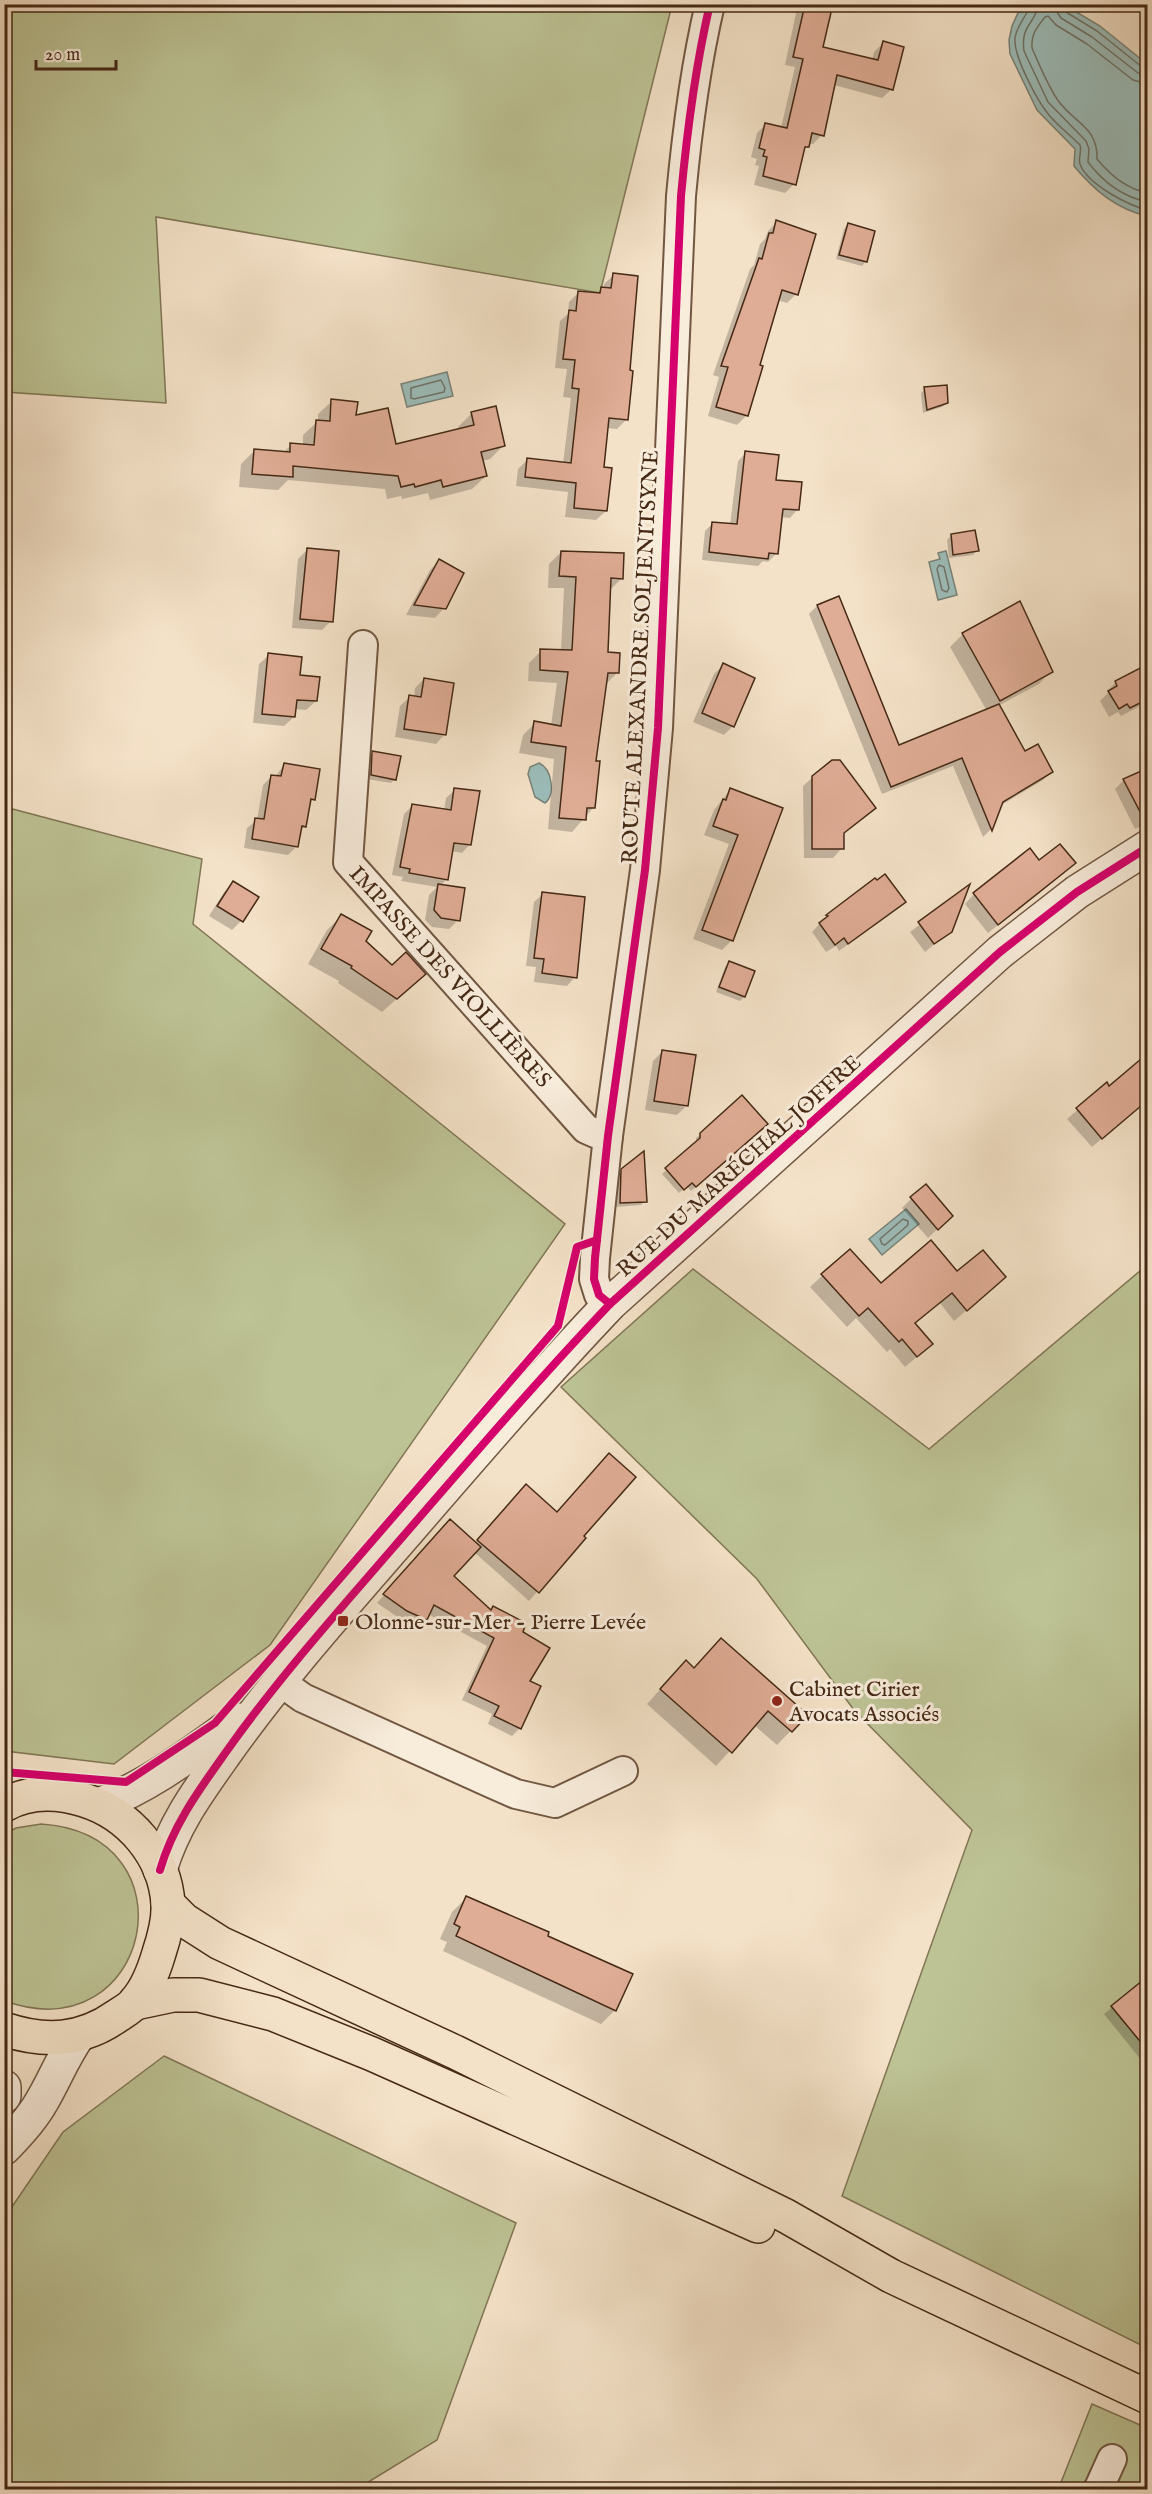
<svg xmlns="http://www.w3.org/2000/svg" width="1152" height="2494" font-family="'IM FELL English',serif">
<style>
.green{fill:#bdc395;stroke:#817655;stroke-width:1.5}
.water{fill:#9cbdba;stroke:#798278;stroke-width:1.5}
.shadow{fill:#0003}
.lines{fill:none;stroke-linecap:round;stroke-linejoin:round}
.shore{stroke:#707368;stroke-width:1.5}
.building{fill:#dfac95;stroke:#452915;stroke-width:1.5}
.minor-casing{stroke:#715742;stroke-width:32}
.tertiary-casing{stroke:#715742;stroke-width:36}
.primary-casing{stroke:#452915;stroke-width:36}
.minor{stroke:#f8ecdb;stroke-width:28}
.tertiary{stroke:#f8ecdb;stroke-width:33}
.primary{stroke:#f4e2c8;stroke-width:33}
.cycleway-casing{stroke:#f8ecdb;stroke-width:11}
.cycleway{stroke:#d6006c;stroke-width:8}
.poi-dot{fill:#8f2418;stroke:#f8ecdb;stroke-width:2}
.labels{text-anchor:middle;stroke-width:6;stroke-linejoin:round;paint-order:stroke}
.street-label{font-size:22px;fill:#452915;stroke:#f8ecdb}
.poi-label{font-size:22px;fill:#452915;stroke:#f8ecdb;text-anchor:start}
</style>
<rect width="100%" height="100%" fill="#f4e2c8"/>
<filter id="stains"><feTurbulence type="fractalNoise" baseFrequency=".00333" numOctaves="4"/><feColorMatrix values="0 0 0 0 .2 0 0 0 0 .09 0 0 0 0 .02 0 0 0 .5 -.17"/></filter>
<radialGradient id="worn" r=".72"><stop offset=".6" stop-color="#630" stop-opacity="0"/><stop offset="1" stop-color="#630" stop-opacity=".3"/></radialGradient>
<g class="green">
<polygon points="4,5 672,5 600,293 156,217 166,403 5,392"/>
<polygon points="5,807 202,859 193,924 565,1224 270,1645 114,1764 5,1751"/>
<polygon points="1147,1265 1147,2348 842,2196 972,1830 854,1710 757,1579 561,1387 693,1269 929,1449"/>
<path d="M41 1824C197 1834 151 2053 5 2001V1834L16 1828Z"/>
<polygon points="164,2056 516,2223 437,2440 357,2489 5,2489 5,2217 63,2132"/>
<polygon points="1092,2404 1147,2428 1147,2489 1058,2490"/>
</g>
<g class="water">
<path d="M1026 5H1065L1100 26 1147 64V216C1116 209 1094 190 1074 166L1075 149 1037 110 1010 54 1009 40 1012 26 1018 13Z"/>
<polygon points="447,372 453,396 407,407 401,384"/>
<polygon points="946,551 957,595 938,600 929,562 940,559 938,553"/>
<path d="M539 763C552 769 556 795 545 803L535 797 528 774 530 767Z"/>
<polygon points="906,1209 919,1224 882,1255 869,1239"/>
</g>
<g class="shadow">
<polygon points="789,4 832,4 821,48 872,60 874,52 883,43 892,89 882,98 834,85 822,135 813,144 808,143 802,152 794,184 785,193 754,185 759,166 755,165 757,159 751,157 757,133 766,124 781,128 795,67 785,65 796,13 788,11"/>
<polygon points="777,222 796,294 787,303 777,300 758,366 747,415 737,425 708,416 719,377 713,375 750,269 754,265 760,244 765,239 768,231"/>
<polygon points="848,224 866,261 862,266 836,259 844,229"/>
<polygon points="614,275 628,372 627,419 617,429 607,428 603,468 606,511 596,520 565,517 568,492 516,486 518,469 527,460 563,464 571,398 563,397 567,369 555,368 560,321 568,314 569,302 579,292 596,294 604,289 604,284"/>
<polygon points="925,389 947,403 942,407 923,413 921,393"/>
<polygon points="332,401 395,446 459,430 458,427 472,413 504,445 490,459 482,461 486,476 472,489 430,500 428,493 402,499 401,496 387,499 385,489 288,480 278,490 239,487 241,464 255,450 283,453 291,445 303,446 303,435 318,421 318,414"/>
<polygon points="746,453 798,509 790,518 780,517 776,554 768,562 763,561 758,566 702,560 705,531 713,523 730,525 738,461"/>
<polygon points="952,535 977,550 973,555 949,558 947,540"/>
<polygon points="308,549 331,621 322,630 292,628 298,559"/>
<polygon points="561,552 622,578 609,591 606,654 617,673 605,685 594,762 593,808 572,832 548,829 554,759 519,753 523,735 535,723 551,725 557,683 528,681 529,663 541,651 561,651 564,588 548,588 549,564"/>
<polygon points="439,561 444,608 435,618 406,615 430,570"/>
<polygon points="1019,604 1051,671 1039,684 998,706 1025,753 1051,772 1043,780 1000,806 990,830 983,837 953,766 882,794 809,614 817,606 898,747 987,711 950,647 963,634"/>
<polygon points="269,655 298,676 316,701 306,710 294,709 294,717 284,726 253,723 259,664"/>
<polygon points="723,665 733,726 724,735 693,722 714,674"/>
<polygon points="1148,666 1148,702 1121,716 1118,712 1109,717 1100,701 1108,693 1107,691 1116,682"/>
<polygon points="424,679 445,734 436,744 395,737 400,706 410,697 414,698 415,688"/>
<polygon points="373,753 395,779 391,783 367,779 368,757"/>
<polygon points="284,765 313,799 309,804 305,826 299,832 297,846 288,855 244,848 247,828 257,820 263,785 272,776 275,777"/>
<polygon points="813,777 874,808 842,834 842,848 833,858 804,858 803,786"/>
<polygon points="1124,780 1148,823 1135,829 1115,789"/>
<polygon points="731,789 781,809 732,940 722,950 693,939 729,844 704,835 714,810"/>
<polygon points="455,790 470,844 462,853 451,851 447,879 440,886 458,920 449,929 432,927 425,920 429,895 437,887 401,881 403,877 392,875 404,814 412,806 444,811 446,798"/>
<polygon points="1039,862 1074,863 988,933 965,904 974,894"/>
<polygon points="875,880 904,902 839,951 836,946 826,952 812,932 827,916"/>
<polygon points="234,883 257,898 241,921 232,930 209,916 224,892"/>
<polygon points="967,889 950,931 925,952 910,932"/>
<polygon points="543,894 575,977 567,986 534,982 536,967 526,966 534,902"/>
<polygon points="341,916 409,988 382,1012 338,983 339,981 308,964 327,930"/>
<polygon points="730,963 744,997 740,1001 716,992 725,967"/>
<polygon points="663,1051 686,1106 677,1115 645,1110 653,1061"/>
<polygon points="1106,1085 1109,1088 1148,1099 1092,1147 1067,1119"/>
<polygon points="761,1128 691,1191 687,1186 679,1193 662,1174 696,1144 696,1138 701,1134"/>
<polygon points="622,1171 645,1201 641,1205 616,1207 617,1175"/>
<polygon points="912,1198 951,1216 928,1238 902,1208"/>
<polygon points="849,1251 881,1285 957,1273 993,1288 954,1321 940,1303 914,1324 919,1355 905,1367 890,1349 887,1352 856,1318 847,1327 810,1287"/>
<polygon points="518,1495 584,1538 529,1601 474,1552 452,1577 489,1611 493,1607 521,1632 527,1682 520,1728 512,1736 488,1724 492,1714 462,1700 487,1646 428,1614 418,1626 399,1618 377,1603 442,1529 475,1543"/>
<polygon points="693,1669 806,1715 777,1745 754,1725 716,1766 647,1704 672,1676"/>
<polygon points="466,1898 546,1936 615,2010 601,2024 443,1951 447,1942 440,1939 452,1912"/>
<polygon points="1148,1978 1148,2056 1142,2061 1104,2014"/>
</g>
<g class="lines">
<g class="shore">
<path d="M1030 4C1029 14 1017 24 1015 38 1013 56 1038 102 1049 115 1058 126 1070 135 1080 145 1082 151 1078 158 1080 164 1087 184 1129 206 1148 210"/>
<path d="M1038 4C1037 23 1020 24 1024 51L1048 102 1086 141 1089 149 1088 162C1103 182 1123 197 1148 202"/>
<polyline points="1056,4 1057,12 1061,18 1092,37 1138,73 1148,75"/>
<polyline points="1063,4 1066,12 1097,31 1142,67 1148,68"/>
<path d="M1148 84 1133 80 1087 44 1056 25 1048 16 1045 17C1037 27 1031 34 1032 48 1039 64 1047 84 1057 99 1073 123 1098 126 1097 159 1110 175 1127 189 1148 193"/>
<polygon points="441,380 445,388 444,392 414,399 411,398 411,388"/>
<polygon points="939,565 944,567 949,588 947,592 942,590 937,569"/>
<polygon points="903,1219 908,1221 908,1225 885,1245 882,1244 880,1239"/>
</g>
</g>
<g class="building">
<polygon points="805,4 833,4 823,47 878,60 883,41 904,47 893,90 837,75 824,136 812,133 809,147 805,147 796,185 763,176 767,157 763,156 765,150 759,148 765,123 787,128 803,59 793,57"/>
<polygon points="776,220 816,234 798,295 782,290 760,365 763,366 748,416 716,407 728,367 721,366 759,258 762,259 769,233 773,233"/>
<polygon points="848,223 875,231 867,262 839,255"/>
<polygon points="613,273 638,276 630,370 633,371 628,420 609,418 604,467 612,468 607,511 574,508 576,483 525,477 527,458 571,463 579,389 572,388 575,360 563,359 569,310 576,311 578,291 600,293 601,287 611,288"/>
<polygon points="947,385 948,403 927,410 924,387"/>
<polygon points="331,399 358,402 356,415 388,408 396,444 474,425 471,412 496,406 505,446 481,452 487,476 443,487 441,480 415,487 414,484 401,487 398,476 293,466 293,477 252,474 254,449 290,452 290,443 314,445 316,420 330,421"/>
<polygon points="745,451 779,455 776,480 802,482 799,510 783,509 778,554 769,553 768,559 709,552 712,522 737,524"/>
<polygon points="975,530 979,551 953,555 951,534"/>
<polygon points="307,548 339,551 333,622 300,619"/>
<polygon points="561,551 624,553 623,579 611,578 608,652 620,653 619,673 608,673 596,761 600,761 595,808 587,808 586,820 559,818 566,747 531,742 534,721 561,726 568,672 540,670 540,649 572,650 576,577 559,576"/>
<polygon points="439,559 464,573 446,609 414,605"/>
<polygon points="839,596 899,745 999,704 1025,751 1038,744 1053,772 1003,802 992,831 962,758 891,787 817,605"/>
<polygon points="1020,601 1053,672 1000,701 962,633"/>
<polygon points="268,653 302,657 300,675 320,677 317,701 297,700 295,717 262,714"/>
<polygon points="723,663 755,678 734,727 702,713"/>
<polygon points="1148,664 1148,699 1130,708 1127,704 1119,709 1108,691 1117,686 1115,681"/>
<polygon points="424,678 454,683 446,735 404,729 409,695 421,697"/>
<polygon points="372,751 401,756 396,780 371,775"/>
<polygon points="832,760 840,760 876,808 844,833 844,849 812,849 812,776"/>
<polygon points="284,763 320,769 315,800 311,799 306,827 302,826 298,847 252,839 255,818 264,819 271,775 281,776"/>
<polygon points="1148,768 1148,827 1123,779"/>
<polygon points="454,788 480,791 471,845 454,843 448,880 409,873 410,869 400,867 412,804 451,810"/>
<polygon points="730,788 783,808 733,941 702,930 738,835 713,826 723,799 726,800"/>
<polygon points="1060,844 1076,863 998,925 973,893 1030,848 1039,860"/>
<polygon points="885,874 906,902 848,944 844,938 835,945 819,923 828,916 826,915 875,878 877,880"/>
<polygon points="233,881 259,897 243,922 217,906"/>
<polygon points="438,884 465,888 460,921 441,918 434,910"/>
<polygon points="970,884 952,932 934,944 918,922"/>
<polygon points="542,892 585,897 577,978 542,973 544,959 534,958"/>
<polygon points="341,914 372,931 366,941 392,965 406,952 426,974 397,999 351,968 352,966 321,949"/>
<polygon points="729,961 755,971 745,997 719,987"/>
<polygon points="662,1050 696,1055 688,1106 654,1101"/>
<polygon points="1148,1053 1148,1100 1102,1139 1076,1108 1107,1082 1109,1086"/>
<polygon points="742,1095 768,1124 696,1187 692,1183 684,1190 665,1168 700,1138 700,1133"/>
<polygon points="644,1151 647,1202 620,1203 621,1169"/>
<polygon points="926,1184 953,1216 938,1230 910,1197"/>
<polygon points="931,1240 957,1271 983,1250 1006,1277 967,1311 952,1293 915,1323 933,1344 917,1357 902,1339 899,1342 868,1308 859,1316 821,1274 850,1249 881,1283"/>
<polygon points="609,1453 636,1477 584,1536 586,1538 539,1593 477,1540 526,1484 557,1512"/>
<polygon points="450,1519 481,1547 454,1576 491,1610 493,1606 526,1623 523,1632 550,1648 530,1681 541,1686 521,1729 494,1716 499,1706 469,1692 494,1638 434,1605 427,1620 407,1611 383,1594"/>
<polygon points="721,1638 808,1715 792,1732 768,1711 732,1753 660,1689 686,1660 694,1668"/>
<polygon points="466,1896 549,1932 548,1936 633,1974 616,2011 456,1936 460,1927 454,1924"/>
<polygon points="1148,1976 1148,2051 1111,2006"/>
</g>
<g class="lines">
<defs>
<g id="minor">
<polyline points="363,645 348,862 586,1129 595,1133 608,1136"/>
<path d="M610 1304 599 1295 594 1279 595 1258 608 1136 645 870 658 728 681 196C687 131 695 68 710 4"/>
<polyline points="279,1681 303,1698 493,1784 516,1794 555,1803 623,1771"/>
<polyline points="1098,2490 1112,2459"/>
</g>
<g id="tertiary">
<path d="M99 1805C151 1785 193 1752 238 1720"/>
<path d="M160 1870C173 1825 199 1790 226 1752 277 1680 335 1615 393 1548 464 1466 535 1383 610 1304L1000 952 1077 892 1148 847"/>
<polyline points="4,2087 4,2096"/>
<path d="M4 2148C19 2133 32 2119 42 2101 55 2079 63 2057 78 2036"/>
</g>
<g id="primary">
<path d="M4 1805C29 1791 58 1792 84 1800 129 1814 165 1855 168 1904 169 1920 164 1938 159 1953 154 1970 147 1989 135 2002 131 2008 123 2012 117 2016 82 2041 45 2043 4 2029"/>
<polyline points="168,1904 184,1920 220,1943 455,2052 786,2216 891,2276 1148,2397"/>
<polyline points="135,2003 173,1995 199,1995 273,2014 372,2054 758,2226"/>
</g>
</defs>
<use href="#minor" class="minor-casing"/>
<use href="#tertiary" class="tertiary-casing"/>
<use href="#primary" class="primary-casing"/>
<use href="#minor" class="minor"/>
<use href="#tertiary" class="tertiary"/>
<use href="#primary" class="primary"/>
<defs>
<g id="cycleway">
<path d="M610 1304 599 1295 594 1279 595 1258 608 1136 645 870 658 728 681 196C687 131 695 68 710 4"/>
<polyline points="4,1772 126,1782 215,1723 558,1326 577,1247 597,1240"/>
<path d="M160 1870C173 1825 199 1790 226 1752 277 1680 335 1615 393 1548 464 1466 535 1383 610 1304L1000 952 1077 892 1148 847"/>
</g>
</defs>
<use href="#cycleway" class="cycleway-casing"/>
<use href="#cycleway" class="cycleway"/>
</g>
<g class="poi-dot">
<rect x="337" y="1615" width="12" height="12" rx="3"/>
<circle cx="777" cy="1701" r="6"/>
</g>
<g class="labels">
<g class="street-label">
<text transform="translate(639 657) rotate(-87)" y="8">ROUTE ALEXANDRE SOLJENITSYNE</text>
<text transform="translate(451 976) rotate(48)" y="8">IMPASSE DES VIOLLIÈRES</text>
<text transform="translate(738 1165) rotate(-42)" y="8">RUE DU MARÉCHAL JOFFRE</text>
</g>
<g class="poi-label">
<text x="355" y="1629">Olonne-sur-Mer - Pierre Levée</text>
<text x="789" y="1696">Cabinet Cirier<tspan x="789" dy="25">Avocats Associés</tspan></text>
</g>
</g>
<rect width="1152" height="2494" fill="none" stroke="#f4e2c8" stroke-width="24"/>
<rect x="6" y="6" width="1140" height="2482" fill="none" stroke="#452915" stroke-width="3"/>
<rect x="12" y="12" width="1128" height="2470" fill="none" stroke="#452915" stroke-width="1.5"/>
<path d="M36 60v9h80v-9" fill="none" stroke="#452915" stroke-width="3"/>
<text x="45" y="60" font-size="18" fill="#452915" stroke="#f8ecdb" stroke-width="4.5" paint-order="stroke">20 m</text>
<rect width="100%" height="100%" filter="url(#stains)"/>
<rect width="100%" height="100%" fill="url(#worn)"/>
</svg>
